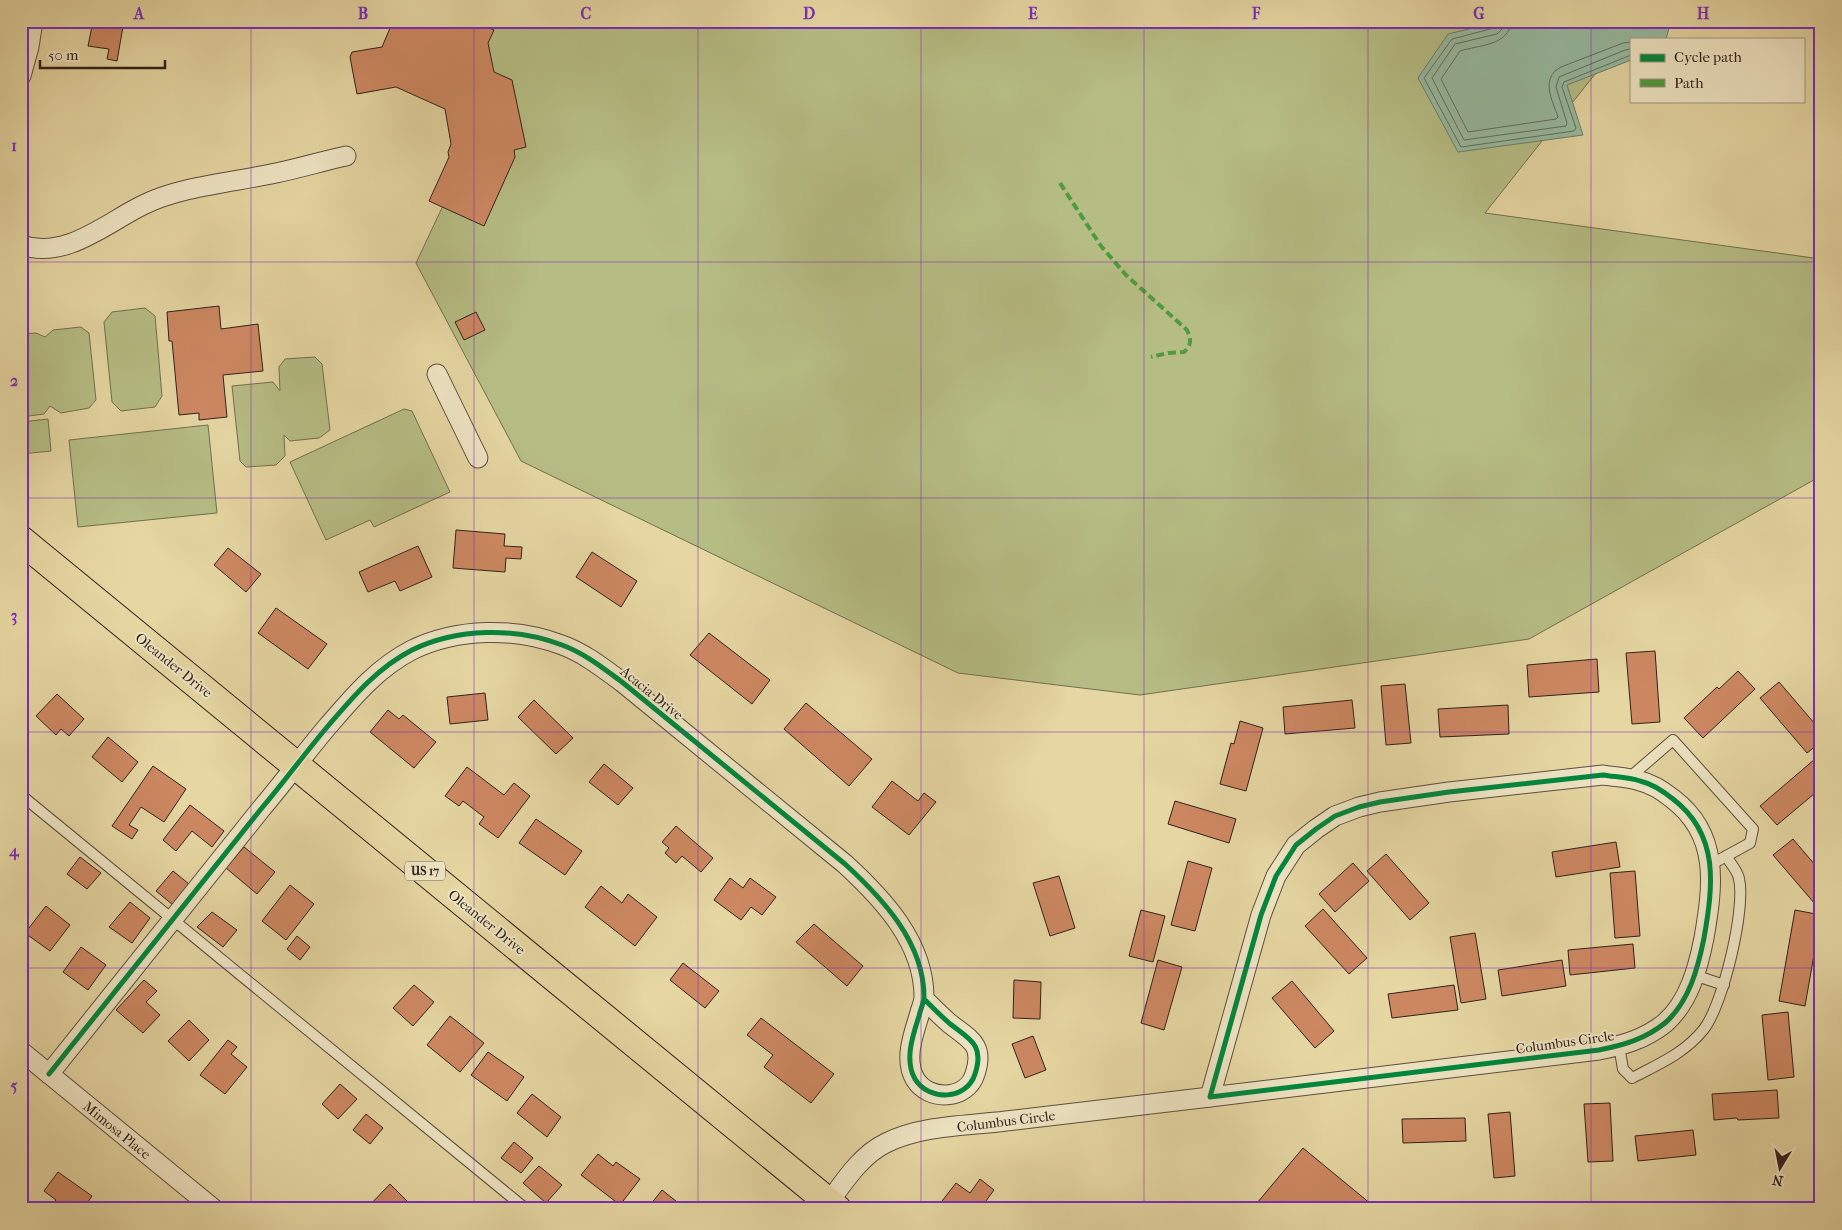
<svg xmlns="http://www.w3.org/2000/svg" width="1842" height="1230" font-family="'IM FELL French Canon',serif">
<style>
.green{fill:#b6bd84;stroke:#736f50}
.water{fill:#97baa0;stroke:#6e7d6b}
.lines{fill:none;stroke-linecap:round;stroke-linejoin:round}
.shore{stroke:#646e5e;stroke-width:1}
.building{fill:#cd8862;stroke:#30211c}
.service-casing{stroke:#5d4e3e;stroke-width:12}
.minor-casing{stroke:#5d4e3e;stroke-width:21}
.primary-casing{stroke:#30211c;stroke-width:30}
.service{stroke:#eee4c3;stroke-width:10}
.minor{stroke:#eee4c3;stroke-width:19}
.primary{stroke:#e5d6a2;stroke-width:28}
.quiet{stroke:#509b3e;stroke-width:4;stroke-dasharray:8 4;stroke-linecap:butt}
.cycleway-casing{stroke:#eee4c3;stroke-width:8}
.cycleway{stroke:#00873e;stroke-width:5}
.grid{fill:none;stroke:#7b2cbf;stroke-width:1;stroke-opacity:0.55}
.labels{text-anchor:middle;stroke-width:4;stroke-linejoin:round;paint-order:stroke}
.shield{fill:#eee4c3;stroke:#695c4e;stroke-width:1}
.shield-label{font-size:12px;font-weight:bold;fill:#30211c}
.street-label{font-size:14px;fill:#30211c;stroke:#eee4c3}
.neatline{fill:none;stroke:#7b2cbf;stroke-width:2}
.grid-label{font-size:16px;text-anchor:middle;font-weight:bold;fill:#7b2cbf}
</style>
<rect width="100%" height="100%" fill="#e5d6a2"/>
<filter id="stains"><feTurbulence type="fractalNoise" baseFrequency=".004" numOctaves="4"/><feColorMatrix values="0 0 0 0 .2 0 0 0 0 .09 0 0 0 0 .02 0 0 0 .5 -.17"/></filter>
<radialGradient id="worn" r=".72"><stop offset=".6" stop-color="#630" stop-opacity="0"/><stop offset="1" stop-color="#630" stop-opacity=".3"/></radialGradient>
<g class="green">
<polygon points="475,21 1637,21 1485,213 1821,259 1821,476 1529,639 1140,695 958,673 521,461 416,263 497,91"/>
<polygon points="145,308 155,316 162,396 155,407 121,411 112,402 104,322 112,312"/>
<polygon points="81,327 89,333 96,400 89,408 61,413 50,406 44,414 21,417 21,334 36,333 45,337 53,330"/>
<polygon points="315,357 322,364 330,430 319,438 290,441 284,435 285,456 276,465 246,467 240,461 232,386 273,382 280,391 279,367 285,359"/>
<polygon points="404,409 412,411 450,492 374,527 370,520 326,540 290,462"/>
<polygon points="48,419 51,451 21,454 21,422"/>
<polygon points="208,425 217,513 78,527 69,440"/>
</g>
<polygon class="water" points="1502,21 1671,21 1666,39 1631,39 1631,60 1567,85 1583,135 1458,152 1418,78 1448,34"/>
<g class="lines">
<g class="shore">
<polyline points="1497,21 1497,26 1494,28 1452,39 1424,78 1461,147 1574,131 1576,128 1562,87 1564,82 1631,55"/>
<polyline points="1504,21 1502,29 1497,34 1455,44 1432,78 1464,140 1566,126 1567,123 1556,87 1559,77 1625,50 1631,49"/>
<path d="M1511 21C1510 46 1478 45 1460 51L1441 79 1468 132 1556 119 1558 117C1552 100 1540 78 1561 67L1623 43 1631 42"/>
</g>
</g>
<g class="building">
<polygon points="93,21 124,21 117,61 107,59 109,49 88,46"/>
<polygon points="393,21 474,21 494,30 488,43 494,72 512,80 526,147 514,150 515,157 484,226 429,201 449,157 448,152 451,144 445,109 396,87 357,94 350,57 352,52 382,47"/>
<polygon points="219,306 221,329 258,324 263,371 223,375 227,417 199,420 199,413 179,415 172,341 169,341 167,312"/>
<polygon points="476,312 485,330 464,340 455,322"/>
<polygon points="456,530 505,534 504,546 522,547 521,559 506,558 505,572 453,568"/>
<polygon points="418,546 432,577 400,591 395,581 368,592 359,572"/>
<polygon points="228,548 261,574 246,592 214,565"/>
<polygon points="592,552 637,581 621,607 576,577"/>
<polygon points="276,608 327,644 308,669 258,633"/>
<polygon points="709,633 770,680 752,704 690,655"/>
<polygon points="1655,651 1660,722 1632,724 1626,653"/>
<polygon points="1597,659 1599,692 1529,697 1527,665"/>
<polygon points="1738,671 1755,689 1703,738 1684,718 1717,687 1719,689"/>
<polygon points="1779,682 1821,731 1821,742 1807,753 1760,698"/>
<polygon points="1405,684 1411,743 1386,745 1381,686"/>
<polygon points="485,693 488,720 450,724 447,697"/>
<polygon points="57,694 84,719 69,736 61,729 56,735 36,716"/>
<polygon points="534,700 573,738 556,754 518,717"/>
<polygon points="1352,700 1355,728 1285,734 1283,707"/>
<polygon points="806,703 872,759 849,786 784,729"/>
<polygon points="1508,705 1509,734 1440,737 1438,709"/>
<polygon points="388,710 399,719 403,715 436,742 414,768 370,732"/>
<polygon points="1240,721 1263,728 1246,791 1220,784 1231,743 1234,744"/>
<polygon points="108,737 138,762 122,782 92,757"/>
<polygon points="1815,759 1821,766 1821,788 1777,825 1760,806"/>
<polygon points="604,764 633,788 618,805 589,782"/>
<polygon points="153,766 186,789 164,822 141,807 129,825 138,830 132,839 112,826"/>
<polygon points="467,767 504,795 514,783 530,796 498,838 479,824 484,817 463,801 459,806 445,796"/>
<polygon points="892,781 918,801 924,793 936,802 909,835 872,807"/>
<polygon points="1175,801 1236,819 1229,843 1168,824"/>
<polygon points="190,805 224,831 212,847 192,831 176,851 163,840"/>
<polygon points="536,819 582,851 565,875 519,843"/>
<polygon points="676,826 713,858 701,872 682,856 676,863 665,853 669,848 662,842"/>
<polygon points="1793,839 1821,872 1821,900 1815,904 1773,855"/>
<polygon points="1616,842 1620,867 1556,877 1552,852"/>
<polygon points="244,847 275,872 257,894 226,868"/>
<polygon points="1386,854 1429,903 1410,920 1367,871"/>
<polygon points="80,857 101,873 87,889 67,874"/>
<polygon points="1188,861 1212,868 1195,931 1171,925"/>
<polygon points="1353,863 1369,881 1335,912 1319,894"/>
<polygon points="173,871 189,884 173,905 156,891"/>
<polygon points="1635,871 1640,936 1615,938 1610,873"/>
<polygon points="1059,876 1075,928 1050,936 1033,883"/>
<polygon points="730,878 743,888 750,878 776,897 762,915 751,907 741,920 714,900"/>
<polygon points="290,885 314,904 286,940 262,921"/>
<polygon points="601,886 622,903 628,894 657,917 635,946 585,907"/>
<polygon points="130,902 150,918 132,943 109,927"/>
<polygon points="46,906 70,925 50,951 25,933"/>
<polygon points="1323,909 1367,958 1349,974 1305,926"/>
<polygon points="1141,910 1165,916 1153,962 1129,956"/>
<polygon points="1795,910 1821,915 1805,1006 1779,1001"/>
<polygon points="212,912 237,930 223,947 197,927"/>
<polygon points="814,924 863,966 847,986 796,942"/>
<polygon points="1475,933 1486,999 1461,1003 1450,937"/>
<polygon points="297,936 310,947 300,960 287,949"/>
<polygon points="1633,944 1635,968 1570,975 1568,950"/>
<polygon points="81,947 106,965 88,990 63,972"/>
<polygon points="1158,960 1182,967 1164,1030 1141,1023"/>
<polygon points="1562,960 1566,986 1502,996 1498,970"/>
<polygon points="683,963 719,991 705,1008 670,980"/>
<polygon points="144,980 157,991 146,1002 160,1015 143,1033 116,1010"/>
<polygon points="1014,980 1041,982 1040,1019 1013,1018"/>
<polygon points="1292,981 1334,1031 1315,1048 1272,998"/>
<polygon points="414,985 434,1002 413,1026 393,1008"/>
<polygon points="1454,985 1458,1010 1392,1018 1388,994"/>
<polygon points="1788,1012 1794,1077 1768,1080 1762,1015"/>
<polygon points="450,1016 484,1043 460,1072 427,1045"/>
<polygon points="761,1018 834,1074 811,1103 764,1067 773,1055 747,1035"/>
<polygon points="189,1020 209,1040 189,1061 168,1041"/>
<polygon points="1033,1036 1046,1070 1025,1078 1012,1044"/>
<polygon points="228,1040 237,1047 231,1054 247,1067 225,1094 200,1075"/>
<polygon points="488,1052 524,1077 507,1101 471,1075"/>
<polygon points="340,1084 357,1099 338,1119 322,1104"/>
<polygon points="1777,1090 1779,1118 1738,1120 1737,1118 1714,1120 1712,1094"/>
<polygon points="532,1094 561,1117 547,1137 517,1113"/>
<polygon points="1610,1103 1613,1161 1588,1162 1584,1104"/>
<polygon points="1510,1112 1515,1176 1494,1178 1488,1114"/>
<polygon points="366,1114 383,1128 370,1144 353,1130"/>
<polygon points="1465,1118 1466,1141 1403,1143 1402,1119"/>
<polygon points="1693,1130 1696,1155 1638,1161 1635,1136"/>
<polygon points="514,1142 533,1158 521,1173 501,1158"/>
<polygon points="1303,1148 1377,1209 1252,1209"/>
<polygon points="598,1154 613,1166 616,1162 640,1179 620,1205 581,1175"/>
<polygon points="539,1166 562,1185 546,1203 523,1183"/>
<polygon points="58,1172 92,1196 83,1209 49,1209 56,1200 44,1191"/>
<polygon points="980,1179 994,1190 980,1209 953,1209 942,1201 956,1183 970,1193"/>
<polygon points="390,1184 408,1202 401,1209 366,1209"/>
<polygon points="662,1190 686,1209 647,1209"/>
</g>
<g class="lines">
<defs>
<g id="service">
<polyline points="1629,778 1673,740 1753,829 1750,843 1710,865"/>
<polyline points="21,795 526,1209"/>
<polyline points="1694,975 1724,985"/>
<path d="M1619 1046 1623 1069 1632 1078C1659 1064 1685 1053 1704 1029 1723 1004 1746 909 1739 879 1738 871 1730 863 1726 856"/>
</g>
<g id="minor">
<polyline points="21,76 29,47 33,21"/>
<path d="M21 245C66 260 106 223 143 205 181 186 235 182 276 173 300 168 323 161 346 156"/>
<polyline points="437,374 478,458"/>
<path d="M1603 775C1615 777 1628 777 1640 781 1653 784 1663 791 1673 799 1720 835 1713 886 1704 938 1698 968 1689 1002 1665 1023 1645 1039 1624 1045 1599 1050L1210 1097 1261 915 1276 876 1296 845 1316 829 1335 816 1359 807 1380 802 1449 792Z"/>
<polyline points="21,1051 214,1209"/>
<path d="M49 1074C120 985 191 897 261 809 284 782 305 753 328 726 353 697 377 668 412 650 457 628 515 627 562 645 584 653 603 668 622 682L845 864C882 898 924 942 924 997 924 1003 920 1010 919 1016 913 1035 904 1060 915 1079 929 1102 967 1100 975 1074 985 1044 969 1039 949 1023 940 1015 932 1007 924 999"/>
<path d="M824 1209C842 1185 859 1156 886 1143 922 1125 967 1126 1006 1121 1074 1113 1142 1105 1210 1097"/>
</g>
<polyline id="primary" points="21,540 837,1209"/>
</defs>
<use href="#service" class="service-casing"/>
<use href="#minor" class="minor-casing"/>
<use href="#primary" class="primary-casing"/>
<use href="#service" class="service"/>
<use href="#minor" class="minor"/>
<use href="#primary" class="primary"/>
<path class="quiet" d="M1060 183 1101 246 1126 275 1187 330C1191 339 1192 345 1184 352L1168 353 1151 357"/>
<defs>
<g id="cycleway">
<path d="M1603 775C1615 777 1628 777 1640 781 1653 784 1663 791 1673 799 1720 835 1713 886 1704 938 1698 968 1689 1002 1665 1023 1645 1039 1624 1045 1599 1050L1210 1097 1261 915 1276 876 1296 845 1316 829 1335 816 1359 807 1380 802 1449 792Z"/>
<path d="M49 1074C120 985 191 897 261 809 284 782 305 753 328 726 353 697 377 668 412 650 457 628 515 627 562 645 584 653 603 668 622 682L845 864C882 898 924 942 924 997 924 1003 920 1010 919 1016 913 1035 904 1060 915 1079 929 1102 967 1100 975 1074 985 1044 969 1039 949 1023 940 1015 932 1007 924 999"/>
</g>
</defs>
<use href="#cycleway" class="cycleway-casing"/>
<use href="#cycleway" class="cycleway"/>
</g>
<path class="grid" d="M251 21V1209M474 21V1209M698 21V1209M921 21V1209M1144 21V1209M1368 21V1209M1591 21V1209M21 262H1821M21 498H1821M21 732H1821M21 968H1821"/>
<g class="labels">
<rect class="shield" x="405" y="861.5" width="40" height="19" rx="4"/>
<g class="shield-label">
<text x="425" y="875">US 17</text>
</g>
<g class="street-label">
<text transform="translate(174 665) rotate(39)" y="5">Oleander Drive</text>
<text transform="translate(652 693) rotate(39)" y="5">Acacia Drive</text>
<text transform="translate(487 922) rotate(39)" y="5">Oleander Drive</text>
<text transform="translate(1565 1042) rotate(-8)" y="5">Columbus Circle</text>
<text transform="translate(1006 1121) rotate(-7)" y="5">Columbus Circle</text>
<text transform="translate(117 1130) rotate(39)" y="5">Mimosa Place</text>
</g>
</g>
<rect width="1842" height="1230" fill="none" stroke="#e5d6a2" stroke-width="55"/>
<rect x="1630" y="38" width="175" height="65" fill="#eee4c3" stroke="#a29680"/>
<rect x="1640" y="54" width="25" height="8" fill="#00873e" stroke="#a29680"/>
<text x="1674" y="62" font-size="15" fill="#30211c">Cycle path</text>
<rect x="1640" y="79" width="25" height="8" fill="#509b3e" stroke="#a29680"/>
<text x="1674" y="88" font-size="15" fill="#30211c">Path</text>
<g transform="translate(1780 1168) rotate(190)" stroke="#eee4c3" stroke-width="4" paint-order="stroke">
<path d="M0-4L9 19L0 12L-9 19Z" fill="#30211c"/>
<text y="-8" font-size="14" font-weight="bold" text-anchor="middle" fill="#30211c">N</text>
</g>
<path d="M40 60v8h125v-8" fill="none" stroke="#30211c" stroke-width="2.5"/>
<text x="48" y="60" font-size="15" fill="#30211c" stroke="#eee4c3" stroke-width="4" paint-order="stroke">50 m</text>
<rect x="28" y="28" width="1786" height="1174" class="neatline"/>
<g class="grid-label">
<text x="139" y="19">A</text>
<text x="363" y="19">B</text>
<text x="586" y="19">C</text>
<text x="809" y="19">D</text>
<text x="1033" y="19">E</text>
<text x="1256" y="19">F</text>
<text x="1479" y="19">G</text>
<text x="1703" y="19">H</text>
<text x="14" y="151">1</text>
<text x="14" y="386">2</text>
<text x="14" y="621">3</text>
<text x="14" y="856">4</text>
<text x="14" y="1091">5</text>
</g>
<rect width="100%" height="100%" filter="url(#stains)"/>
<rect width="100%" height="100%" fill="url(#worn)"/>
</svg>
